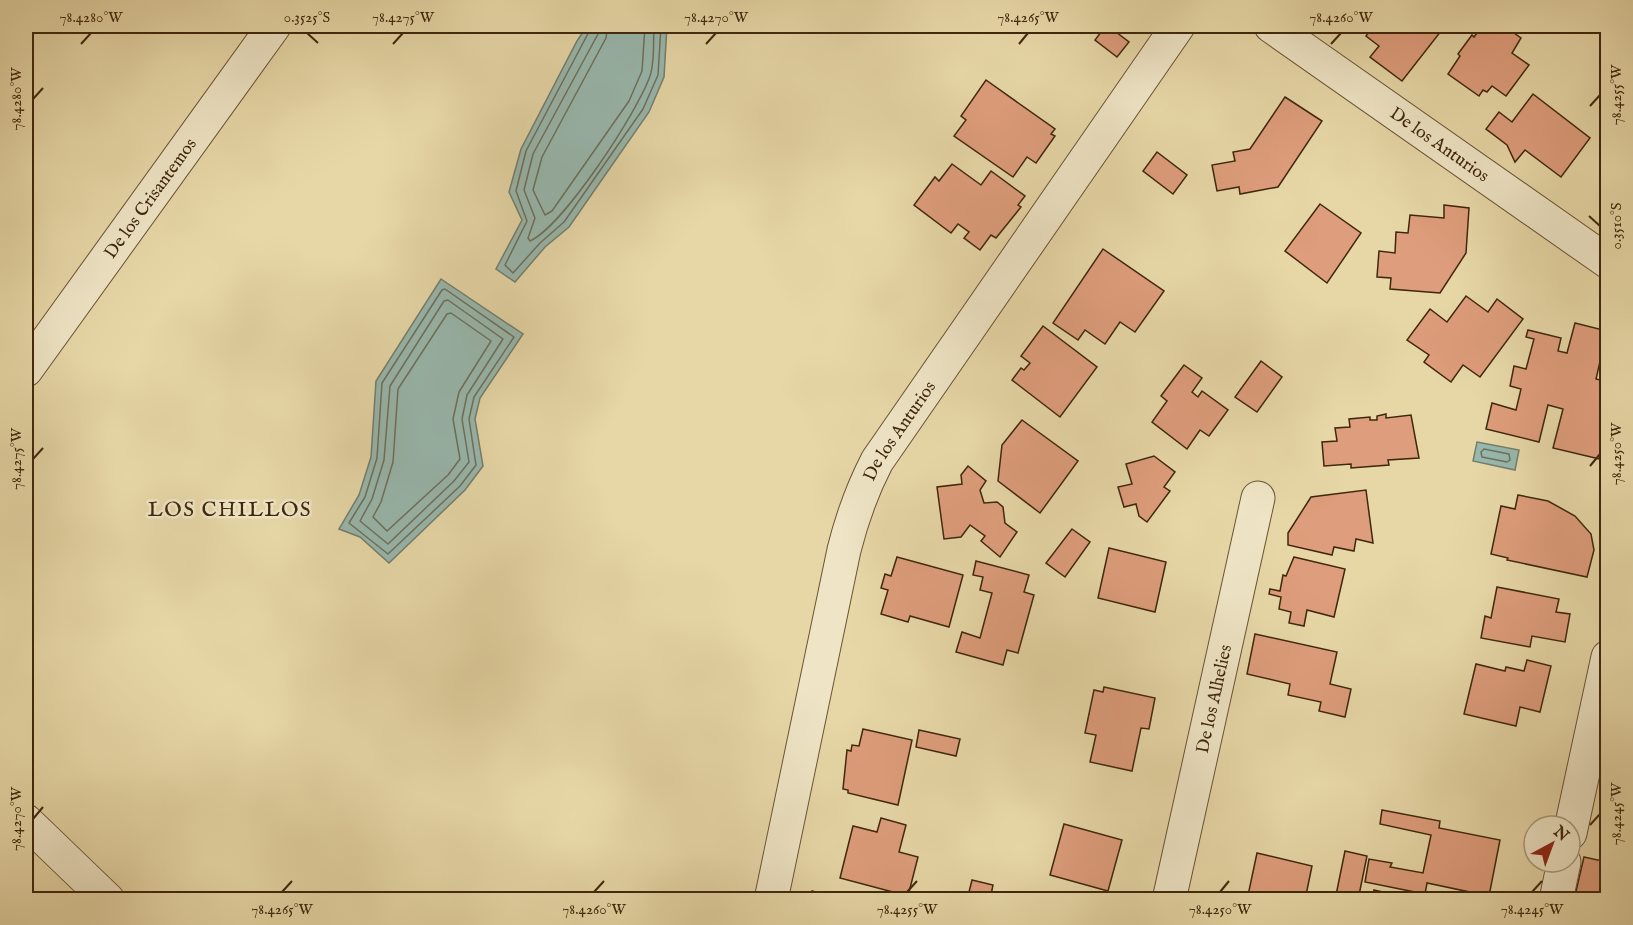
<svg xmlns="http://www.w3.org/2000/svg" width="1633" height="925" font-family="'IM FELL English',serif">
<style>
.water{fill:#98b8ae;stroke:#747e6d;stroke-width:1.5}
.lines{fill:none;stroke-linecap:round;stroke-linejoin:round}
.shore{stroke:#6c705d;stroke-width:1.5}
.building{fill:#de9d7c;stroke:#3f270c;stroke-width:1.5}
.street-casing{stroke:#695333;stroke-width:35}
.street{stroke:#efe5c6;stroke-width:33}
.ticks{fill:none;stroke:#3f270c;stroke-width:2}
.labels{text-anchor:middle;stroke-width:5;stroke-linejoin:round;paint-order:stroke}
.street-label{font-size:18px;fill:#3f270c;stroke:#efe5c6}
.quarter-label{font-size:21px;letter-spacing:1.5px;fill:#3f270c;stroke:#efe5c6}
.neatline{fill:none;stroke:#3f270c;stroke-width:2}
.ticks-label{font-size:15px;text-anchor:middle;fill:#3f270c}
</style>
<rect width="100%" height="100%" fill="#e7d7a7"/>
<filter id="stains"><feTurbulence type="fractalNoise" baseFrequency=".00333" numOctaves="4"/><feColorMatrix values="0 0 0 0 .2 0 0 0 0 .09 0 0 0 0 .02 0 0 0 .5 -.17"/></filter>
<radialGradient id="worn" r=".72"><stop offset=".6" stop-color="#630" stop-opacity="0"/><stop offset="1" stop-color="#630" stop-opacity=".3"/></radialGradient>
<g class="water">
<polygon points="587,26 667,26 664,77 649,112 569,227 545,247 515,282 496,269 522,220 509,192 521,149 577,41"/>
<polygon points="441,279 523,334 480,398 475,419 483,466 465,490 389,563 360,537 339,529 359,495 371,457 376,381"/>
<polygon points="1477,442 1519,450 1515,470 1473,461"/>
</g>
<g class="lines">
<g class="shore">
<polyline points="592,26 526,151 516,191 527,221 505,265 513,273 540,243 564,222 643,109 658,75 661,26"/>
<path d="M599 26 598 34 533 154 524 190 535 218 528 238 530 241C563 226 637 113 650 76 655 61 653 41 654 26"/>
<polyline points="608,26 606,38 542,157 533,190 545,215 552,211 629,101 642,71 645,26"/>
<polygon points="445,289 514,337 474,397 469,419 476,465 460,486 388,554 349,523 365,497 377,458 382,383 442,290"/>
<polygon points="448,300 503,339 467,395 462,419 469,462 454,481 388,544 360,521 372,499 384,460 390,386 444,301"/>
<polygon points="451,313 491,341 459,392 453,419 460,459 448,475 387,531 373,517 381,502 393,462 398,389 447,314"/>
<polygon points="1484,449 1509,454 1510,460 1507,462 1482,457 1481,452"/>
</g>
</g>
<g class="building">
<polygon points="1100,26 1121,26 1116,32 1129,42 1117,57 1095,40 1104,28"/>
<polygon points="1373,26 1445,26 1402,81 1370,57 1379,46 1366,36"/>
<polygon points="1482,26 1504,26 1521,38 1512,53 1529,65 1506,96 1492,86 1487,92 1483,90 1479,96 1448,74 1460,56 1458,54 1472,35 1474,37"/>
<polygon points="986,80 1055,129 1051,134 1055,136 1036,163 1027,157 1013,177 954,136 966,120 961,116"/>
<polygon points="1533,94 1590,138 1561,177 1525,150 1515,162 1507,145 1486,129 1499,112 1512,122"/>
<polygon points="1285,97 1322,121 1278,187 1240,194 1239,187 1217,191 1212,165 1235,161 1233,152 1250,149"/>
<polygon points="1157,152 1187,175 1173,194 1143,171"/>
<polygon points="952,164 981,185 991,171 1025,196 1018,205 1021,207 996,238 991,235 980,250 964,238 969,232 958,224 951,233 914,205 935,177 939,181"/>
<polygon points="1320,204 1361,233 1327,283 1285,251"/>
<polygon points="1444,205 1469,208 1466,253 1440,293 1390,289 1391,278 1377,277 1379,251 1395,253 1396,232 1408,233 1410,215 1444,218"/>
<polygon points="1103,249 1164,291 1135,332 1120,322 1105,344 1085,330 1078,340 1053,323"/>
<polygon points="1466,296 1488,312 1497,299 1523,319 1480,377 1463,365 1451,382 1424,362 1429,355 1407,340 1430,309 1447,322"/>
<polygon points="1575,323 1607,331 1596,379 1608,382 1608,461 1553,448 1563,409 1548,405 1539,442 1486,429 1492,403 1516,410 1521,389 1510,386 1514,366 1526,369 1534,339 1526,337 1528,330 1561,338 1558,351 1567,353"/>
<polygon points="1043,326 1097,367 1060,417 1012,380 1021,368 1024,370 1030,363 1021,356"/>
<polygon points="1261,361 1282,377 1257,412 1235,397"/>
<polygon points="1184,365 1202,378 1192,392 1198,397 1202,391 1228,410 1209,436 1200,430 1187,449 1152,422 1167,401 1161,396"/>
<polygon points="1386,414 1386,418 1411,415 1419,458 1388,460 1389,465 1351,468 1351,464 1324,466 1322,442 1337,441 1335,428 1350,427 1349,419 1370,417 1370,420 1377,420 1377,416"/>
<polygon points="1022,420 1078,461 1040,513 998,481 1002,445"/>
<polygon points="1154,456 1175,472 1164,487 1170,491 1147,522 1139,516 1136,504 1124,507 1118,487 1132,484 1126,464"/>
<polygon points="968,466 986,481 980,490 984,503 997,502 1003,507 1005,523 1017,532 1000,557 981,541 985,536 970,525 961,537 944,539 937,487 962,484 961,475"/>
<polygon points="1366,490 1373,543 1356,539 1354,551 1334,547 1332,555 1288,545 1288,533 1311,497"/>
<polygon points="1518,495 1548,501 1575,516 1591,534 1594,550 1587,577 1507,560 1508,558 1491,554 1501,506 1515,509"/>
<polygon points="1072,529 1090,542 1065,577 1046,563"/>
<polygon points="1109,548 1166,562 1155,612 1098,598"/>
<polygon points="897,557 963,575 949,627 910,616 908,622 881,614 888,590 881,588 885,574 891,576"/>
<polygon points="1294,557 1345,569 1334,617 1307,610 1304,626 1289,623 1291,612 1279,609 1281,597 1269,594 1270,589 1280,591 1283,575 1286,576"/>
<polygon points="976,561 1029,575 1024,592 1034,595 1018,653 1007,650 1003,665 956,652 962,632 980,638 992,593 980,590 983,577 973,575"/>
<polygon points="1497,587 1559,599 1556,612 1570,614 1565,642 1532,636 1530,647 1481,638 1485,616 1491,618"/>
<polygon points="1255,634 1337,652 1330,684 1351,689 1345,717 1319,711 1321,702 1288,695 1290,684 1247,674"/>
<polygon points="1527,660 1551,666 1540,712 1520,707 1516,726 1464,714 1476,664 1505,671 1506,667 1524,671"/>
<polygon points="1104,687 1155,698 1149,729 1141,728 1132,771 1090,762 1096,735 1085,733 1094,690 1103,692"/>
<polygon points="863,729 912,740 898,805 848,793 848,790 843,789 847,750 851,751 852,745 859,746"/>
<polygon points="919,730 960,739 956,756 916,747"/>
<polygon points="1382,810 1440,821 1439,828 1500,840 1489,896 1427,883 1425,894 1365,882 1369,859 1392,863 1390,867 1423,873 1431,835 1380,824"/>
<polygon points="881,818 906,825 899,852 918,857 908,896 840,878 853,826 877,832"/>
<polygon points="1064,824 1122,840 1108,891 1050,875"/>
<polygon points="1345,851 1367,856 1358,900 1335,900"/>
<polygon points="1257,853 1312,866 1305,900 1247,900"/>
<polygon points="1584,857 1607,862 1598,900 1574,900"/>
<polygon points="972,880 993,885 990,900 967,900"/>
<polygon points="1374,890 1419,900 1372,900"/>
<polygon points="812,891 845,900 810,900"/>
<polygon points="858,892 890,900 856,900"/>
</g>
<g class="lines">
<defs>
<g id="street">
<path id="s1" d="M1271 26 1608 262"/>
<path id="s2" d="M26 370 274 26"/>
<polyline points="26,821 108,900"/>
<polyline points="1570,833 1608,657"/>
<path id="s3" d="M771 900 844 550C852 518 862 490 877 461L1178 26"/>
<path id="s4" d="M1169 900 1258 498"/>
<polyline points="1556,900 1564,862"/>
</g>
</defs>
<use href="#street" class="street-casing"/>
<use href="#street" class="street"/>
</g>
<path class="ticks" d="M307 33 318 43M81 44 91 33M393 44 403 33M706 44 716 33M1019 44 1028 33M1331 44 1341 33M33 99 43 88M1590 106 1600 95M1589 216 1600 226M33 459 43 448M1590 466 1600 454M33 819 43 807M1590 825 1600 814M282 892 292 881M594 892 604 881M907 892 917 881M1220 892 1229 881M1532 892 1542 881"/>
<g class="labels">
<g class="street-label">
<text dy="6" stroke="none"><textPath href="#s1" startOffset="206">De los Anturios</textPath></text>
<text dy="6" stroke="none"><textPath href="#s2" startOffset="212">De los Crisantemos</textPath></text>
<text dy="6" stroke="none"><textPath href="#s3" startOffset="490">De los Anturios</textPath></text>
<text dy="6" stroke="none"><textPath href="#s4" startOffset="206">De los Alhelies</textPath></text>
</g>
<g class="quarter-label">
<text x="230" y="516">LOS CHILLOS</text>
</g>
</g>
<rect width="1633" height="925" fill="none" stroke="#e7d7a7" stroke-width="66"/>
<g transform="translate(1552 844) rotate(41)"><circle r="28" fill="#efe5c6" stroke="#a9997c" stroke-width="1.5"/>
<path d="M0-4.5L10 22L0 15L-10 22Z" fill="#8f2418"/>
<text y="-9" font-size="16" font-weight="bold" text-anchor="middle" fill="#3f270c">N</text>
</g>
<rect x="33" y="33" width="1567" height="859" class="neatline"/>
<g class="ticks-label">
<text x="91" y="22">78.4280°W</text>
<text x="307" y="22">0.3525°S</text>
<text x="403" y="22">78.4275°W</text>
<text x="716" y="22">78.4270°W</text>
<text x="1028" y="22">78.4265°W</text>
<text x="1341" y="22">78.4260°W</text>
<text transform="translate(1616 95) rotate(-90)" y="5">78.4255°W</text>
<text transform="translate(16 99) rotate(-90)" y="5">78.4280°W</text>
<text transform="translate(1616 226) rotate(-90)" y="5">0.3510°S</text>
<text transform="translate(1616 454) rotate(-90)" y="5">78.4250°W</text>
<text transform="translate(16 459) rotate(-90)" y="5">78.4275°W</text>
<text transform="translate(1616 814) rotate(-90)" y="5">78.4245°W</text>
<text transform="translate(16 819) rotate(-90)" y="5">78.4270°W</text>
<text x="282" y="914">78.4265°W</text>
<text x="594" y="914">78.4260°W</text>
<text x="907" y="914">78.4255°W</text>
<text x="1220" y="914">78.4250°W</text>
<text x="1532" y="914">78.4245°W</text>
</g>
<rect width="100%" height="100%" filter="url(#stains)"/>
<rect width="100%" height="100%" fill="url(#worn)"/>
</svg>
